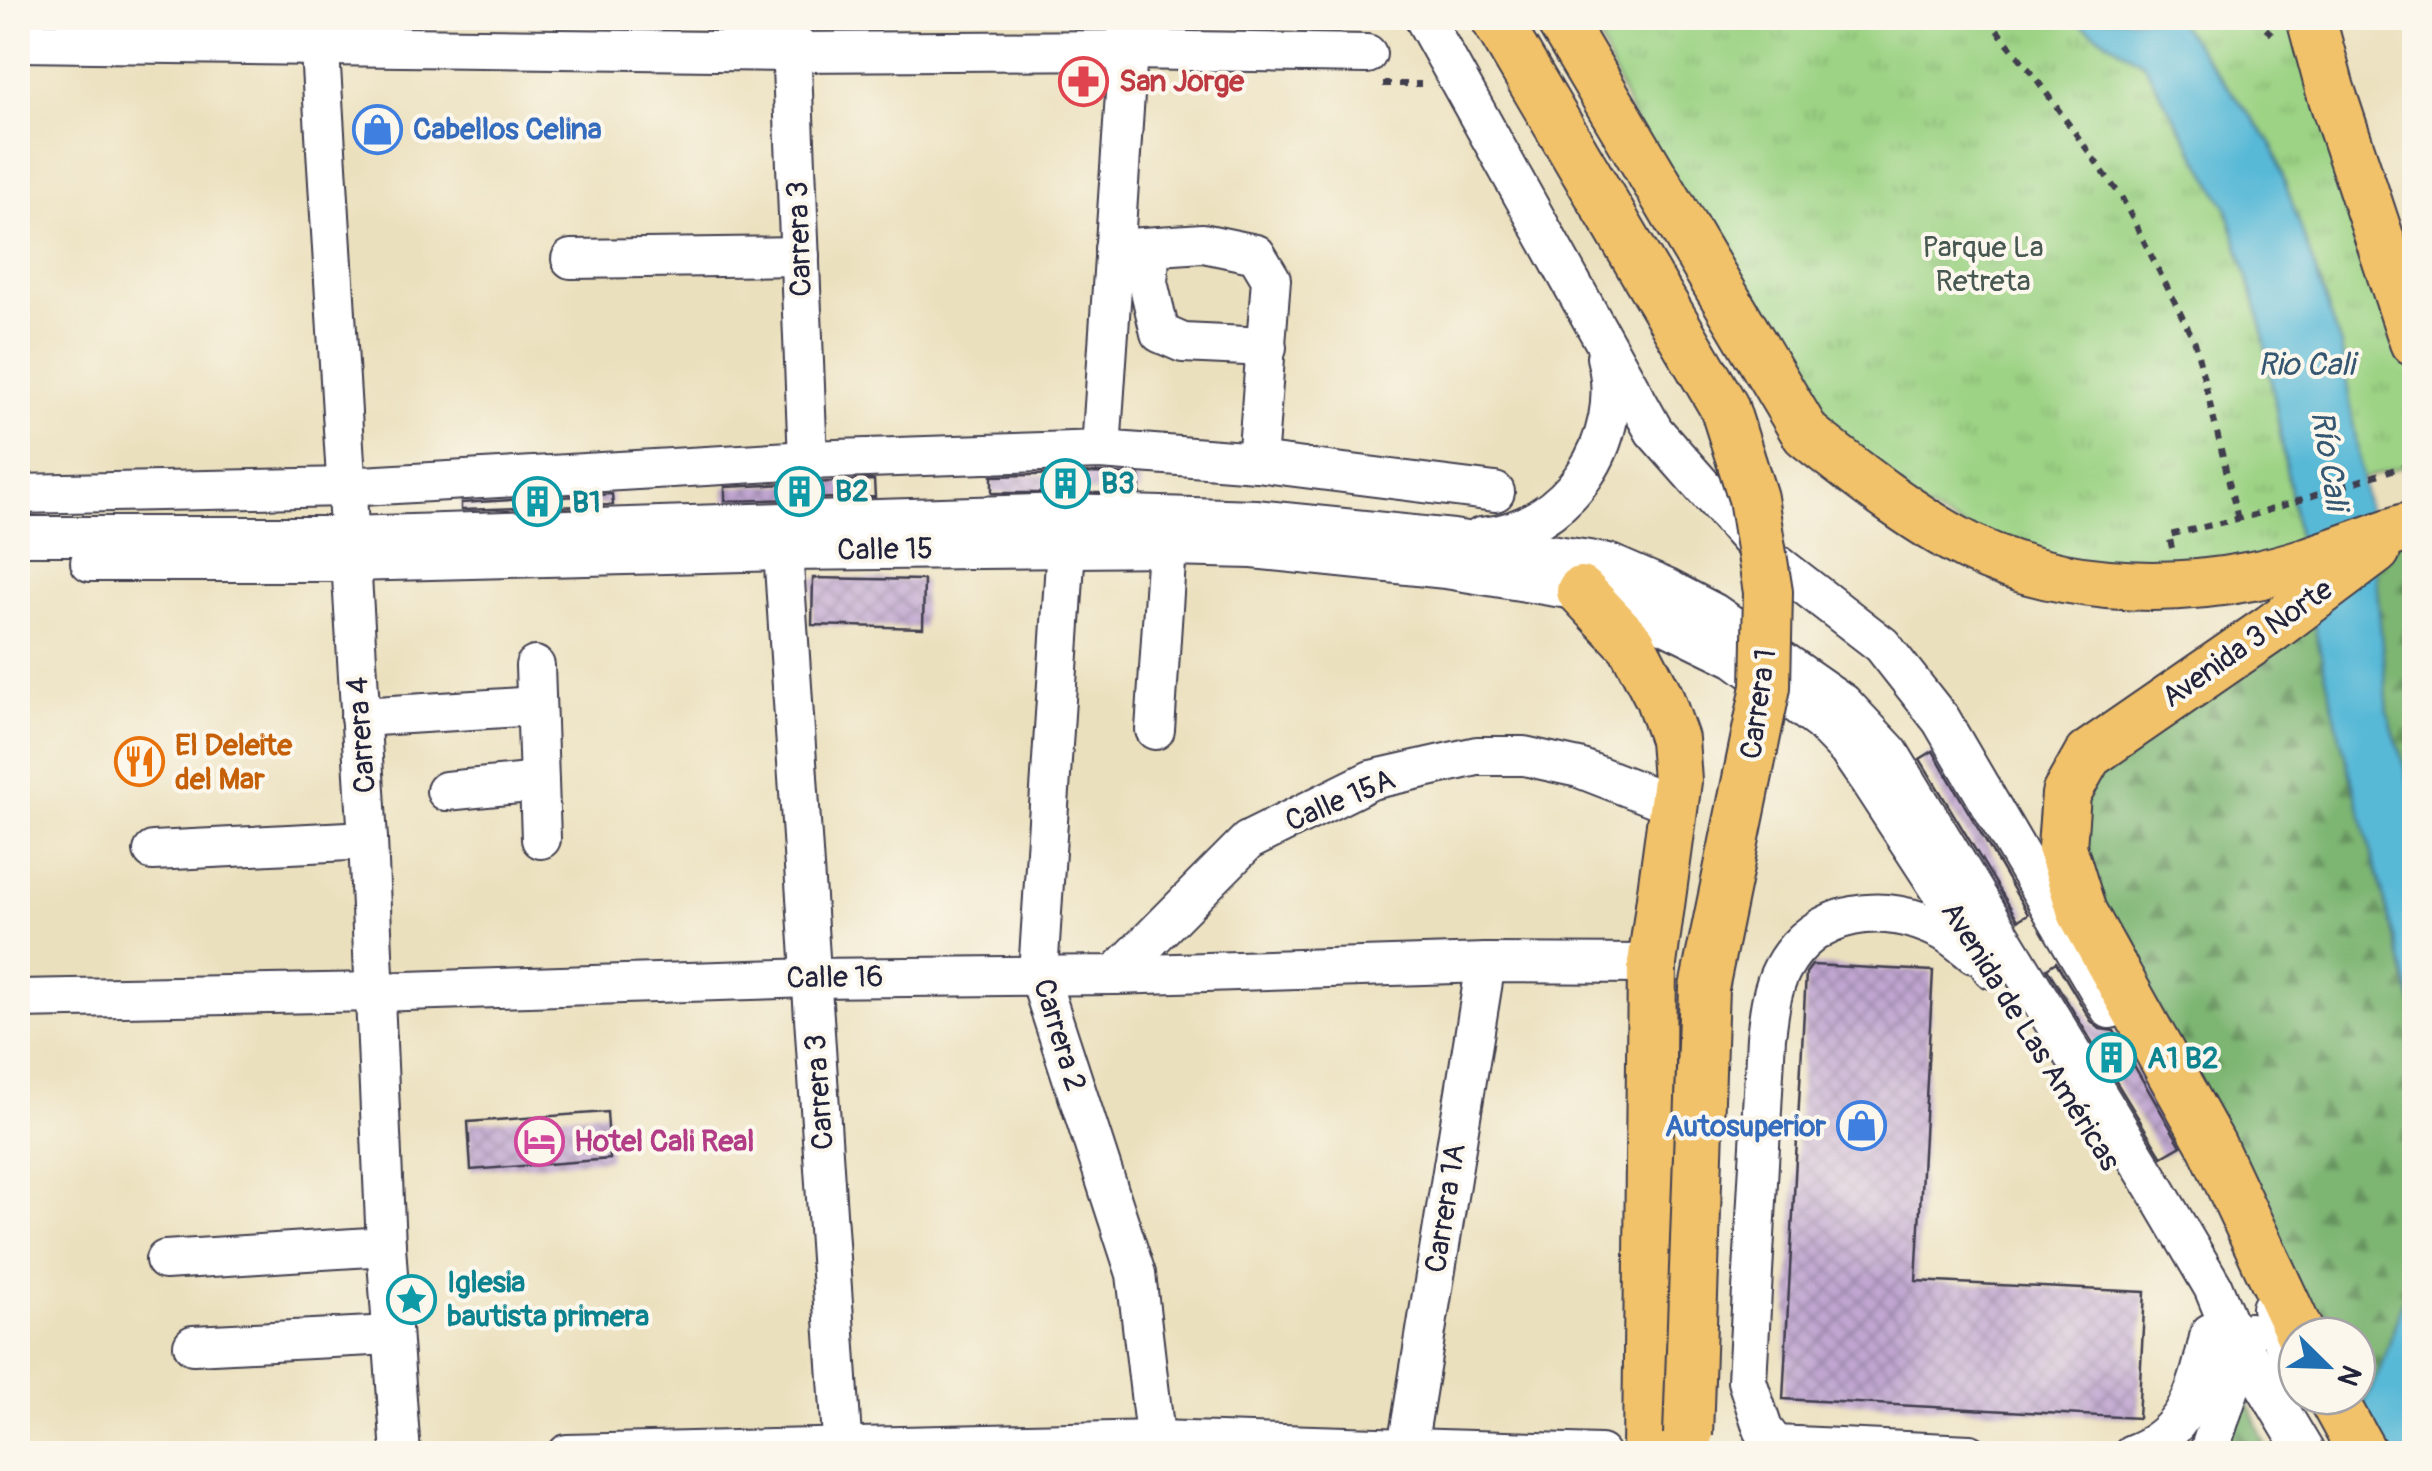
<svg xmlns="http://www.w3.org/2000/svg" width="2432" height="1471" font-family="Pangolin,sans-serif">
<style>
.forest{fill:url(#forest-firs);stroke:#506c56;stroke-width:2.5}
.park{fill:url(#park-tufts);stroke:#5f7a60;stroke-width:2.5}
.water{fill:#59b9d7;stroke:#3e6e89;stroke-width:2.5}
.building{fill:url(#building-cross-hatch)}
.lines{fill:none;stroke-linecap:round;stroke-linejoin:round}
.minor-casing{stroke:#403e4e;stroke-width:42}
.major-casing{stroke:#403e4e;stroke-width:52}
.path{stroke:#403e4e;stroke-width:6;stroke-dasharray:8 8;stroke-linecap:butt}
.minor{stroke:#fff;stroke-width:38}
.major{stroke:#f2c26a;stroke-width:48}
.major-bridge-casing{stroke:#403e4e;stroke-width:52;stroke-linecap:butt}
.major-bridge{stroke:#f2c26a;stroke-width:48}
.labels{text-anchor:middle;stroke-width:8;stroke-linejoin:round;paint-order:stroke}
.health-label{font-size:30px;font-weight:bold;fill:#be3a42;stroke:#fbf7ec;text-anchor:start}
.shop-label{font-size:30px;font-weight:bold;fill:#366cbe;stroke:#fbf7ec;text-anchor:start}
.street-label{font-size:30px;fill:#22223b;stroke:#fbf7ec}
.park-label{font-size:30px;fill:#475751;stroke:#fbf7ec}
.culture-label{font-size:30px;font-weight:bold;fill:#0d838f;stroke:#fbf7ec;text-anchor:start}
.food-label{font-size:30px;font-weight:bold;fill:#c56008;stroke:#fbf7ec;text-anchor:start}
.hotel-label{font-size:30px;font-weight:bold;fill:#b23c85;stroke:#fbf7ec;text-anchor:start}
.water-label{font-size:32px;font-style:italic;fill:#355772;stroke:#fbf7ec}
</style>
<defs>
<pattern id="forest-firs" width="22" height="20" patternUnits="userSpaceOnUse" patternTransform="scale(2.5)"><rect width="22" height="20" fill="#7db572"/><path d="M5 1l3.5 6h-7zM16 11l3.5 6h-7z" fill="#66935f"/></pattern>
<pattern id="park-tufts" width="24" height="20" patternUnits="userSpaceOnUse" patternTransform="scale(2.5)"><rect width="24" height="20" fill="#9cd384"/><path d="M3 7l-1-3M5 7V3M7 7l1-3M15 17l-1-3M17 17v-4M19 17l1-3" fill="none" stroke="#86b573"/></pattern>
<pattern id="building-cross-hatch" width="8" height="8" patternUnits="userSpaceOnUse" patternTransform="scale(2.5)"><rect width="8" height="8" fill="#c0a6d0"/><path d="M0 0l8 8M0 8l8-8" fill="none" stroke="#9c87aa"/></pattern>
</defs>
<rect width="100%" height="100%" fill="#fbf7ec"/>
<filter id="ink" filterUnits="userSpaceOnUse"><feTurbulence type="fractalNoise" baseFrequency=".01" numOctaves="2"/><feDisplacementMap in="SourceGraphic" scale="20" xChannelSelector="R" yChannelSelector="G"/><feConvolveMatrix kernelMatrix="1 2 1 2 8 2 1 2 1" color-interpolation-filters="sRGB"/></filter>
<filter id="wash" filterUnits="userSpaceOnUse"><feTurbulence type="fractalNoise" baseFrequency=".0048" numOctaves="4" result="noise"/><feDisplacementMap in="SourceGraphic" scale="40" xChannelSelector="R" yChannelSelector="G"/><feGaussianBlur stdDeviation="2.25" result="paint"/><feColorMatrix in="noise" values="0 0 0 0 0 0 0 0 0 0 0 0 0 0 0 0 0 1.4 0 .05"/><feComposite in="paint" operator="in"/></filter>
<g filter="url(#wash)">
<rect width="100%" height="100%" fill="#ebe0bd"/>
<g class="forest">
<polygon points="2414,530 2414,800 2388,713 2374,555"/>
<polygon points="2311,612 2340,736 2414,1008 2414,1263 2383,1363 2350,1434 2357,1396 2357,1336 2301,1336 2082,912 2066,794"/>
<polygon points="2234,1377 2252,1411 2268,1453 2208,1454"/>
</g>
<g class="park">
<polygon points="1590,18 2071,18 2143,63 2226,206 2261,321 2301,557 2078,580 1868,483 1672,209"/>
<polygon points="2175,18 2311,18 2414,342 2414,463 2362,479 2341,346 2272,144"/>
</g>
<g class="water">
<polygon points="2071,18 2175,18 2272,144 2341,346 2374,554 2388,713 2414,800 2414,1008 2340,736 2311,612 2261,321 2226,206 2143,63"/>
<polygon points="2414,1263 2414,1453 2340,1454 2383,1363"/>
</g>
<g id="blocks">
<g class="building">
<polygon points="1101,473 1140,476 1140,493 992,493 992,476"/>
<polygon points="874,480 875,497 725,501 725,487"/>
<polygon points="612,494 613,505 461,510 461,503"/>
<polygon points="813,578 924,580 923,628 812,625"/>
<polygon points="1933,751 2028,914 2018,920 1920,759"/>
<polygon points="2056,962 2091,1021 2100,1029 2114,1031 2181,1146 2162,1157 2047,968"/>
<polygon points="1812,965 1933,971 1916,1281 2145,1292 2138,1418 1783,1399 1806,973"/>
<polygon points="607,1112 610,1159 471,1170 468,1122"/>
</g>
</g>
</g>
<g filter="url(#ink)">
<use href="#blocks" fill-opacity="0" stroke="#403e4e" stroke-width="2.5"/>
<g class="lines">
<defs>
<g id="minor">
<polyline points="318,18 368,840 386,1246 401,1454"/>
<polyline points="790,18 808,460"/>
<polyline points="1424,18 1654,431 1759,550 1882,645 1941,720 2110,1009"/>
<polyline points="18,42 791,52 1128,50 1367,54"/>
<polyline points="1151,247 1148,282 1160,333 1183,343 1267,347"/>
<polyline points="1114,249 1203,243 1256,254 1271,279 1257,462"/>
<polyline points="571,259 800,256"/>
<polyline points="1101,450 1128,50 1127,18"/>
<polyline points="18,494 345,487 808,460 1101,450 1257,462 1495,492"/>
<polyline points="18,536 348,536 1067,513 1255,519 1453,539 1608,563 1666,588 1714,613 1843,703 1889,752 2153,1185 2213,1287 2227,1321 2306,1454"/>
<path d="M1481 537C1567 531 1628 439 1606 357"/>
<polyline points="1066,547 1038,973 1136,1274 1157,1454"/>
<polyline points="783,551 843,1454"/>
<polyline points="90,562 350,562 783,551 1167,547 1253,549 1446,569 1581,591 1655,619 1735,658 1821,722 1848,750 1870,782 1992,969"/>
<polyline points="535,666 541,839"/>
<polyline points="360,717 536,706"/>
<polyline points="1155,730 1167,547"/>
<polyline points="446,791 539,782"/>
<polyline points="153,851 368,840"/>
<polyline points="1115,975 1248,841 1371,780 1477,756 1524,756 1579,768 1674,805"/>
<polyline points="18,999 376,992 811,978 1115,975 1486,963 1652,964"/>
<polyline points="165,1260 386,1246"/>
<polyline points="2271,1308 2297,1379"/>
<polyline points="193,1345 392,1335"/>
<path d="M1775 1445 1763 1429 1747 1381 1766 1037C1769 1013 1771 990 1782 969 1814 909 1885 900 1943 931 1954 937 1964 946 1974 954"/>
<polyline points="567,1454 1156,1440 1600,1454"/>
<polyline points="1406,1454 1486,963"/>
<polyline points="1764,1454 1775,1445 1970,1454"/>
<path d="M2132 1454C2189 1433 2198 1386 2210 1333"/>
<polyline points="2208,1454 2249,1332"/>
</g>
<g id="major">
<path d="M1559 18 1806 434C1855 473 1913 519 1969 547 2052 589 2162 594 2252 576 2304 566 2355 544 2405 528"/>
<polyline points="2311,18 2330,89 2414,342"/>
<polyline points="1581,591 1632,645 1659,697 1674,739 1677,781 1652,964 1647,1454"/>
<polyline points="2301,1336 2212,1146 2082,912 2062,847 2066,794 2088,755 2272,628 2376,550"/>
<polyline points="2331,1396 2363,1454"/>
</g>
</defs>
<use href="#minor" class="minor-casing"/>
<use href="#major" class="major-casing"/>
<g class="path">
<polyline points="1987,18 2032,73 2122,198 2195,342 2238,519"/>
<polyline points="2254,18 2275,37"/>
<polyline points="1383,84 1421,84"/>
<polyline points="2172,548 2169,535 2254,515 2414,463"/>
</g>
<use href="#minor" class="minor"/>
<use href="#major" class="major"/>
<defs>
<polyline id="major-bridge" points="1495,18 1724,407 1753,498 1768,592 1766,687 1704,988 1688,1435"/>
</defs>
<use href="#major-bridge" class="major-bridge-casing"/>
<use href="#major-bridge" class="major-bridge"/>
</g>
</g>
<defs>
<symbol id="pharmacy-ring" viewBox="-11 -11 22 22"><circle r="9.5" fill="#fbf7ec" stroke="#e0444e" stroke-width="1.5"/><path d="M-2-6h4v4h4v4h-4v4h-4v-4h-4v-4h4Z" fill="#e0444e"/></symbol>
<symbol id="shop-ring" viewBox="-11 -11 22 22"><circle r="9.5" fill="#fbf7ec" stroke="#3f7fe0" stroke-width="1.5"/><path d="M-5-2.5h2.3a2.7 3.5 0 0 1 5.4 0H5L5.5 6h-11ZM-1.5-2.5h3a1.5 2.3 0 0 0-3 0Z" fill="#3f7fe0"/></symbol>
<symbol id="building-ring" viewBox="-11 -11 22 22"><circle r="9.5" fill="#fbf7ec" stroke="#0f9aa8" stroke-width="1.5"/><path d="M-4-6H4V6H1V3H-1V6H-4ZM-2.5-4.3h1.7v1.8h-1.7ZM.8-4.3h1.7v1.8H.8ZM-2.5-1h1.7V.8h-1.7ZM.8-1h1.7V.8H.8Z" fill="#0f9aa8"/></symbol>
<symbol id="restaurant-ring" viewBox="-11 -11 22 22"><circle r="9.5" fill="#fbf7ec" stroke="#e8710a" stroke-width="1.5"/><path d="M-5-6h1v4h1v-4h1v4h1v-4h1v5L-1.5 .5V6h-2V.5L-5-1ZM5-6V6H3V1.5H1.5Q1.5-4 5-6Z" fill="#e8710a"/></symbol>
<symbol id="hotel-ring" viewBox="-11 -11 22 22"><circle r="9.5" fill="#fbf7ec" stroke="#d1479c" stroke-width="1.5"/><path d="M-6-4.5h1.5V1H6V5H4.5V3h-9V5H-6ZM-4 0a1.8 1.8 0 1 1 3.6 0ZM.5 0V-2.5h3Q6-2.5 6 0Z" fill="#d1479c"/></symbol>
<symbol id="sight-ring" viewBox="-11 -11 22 22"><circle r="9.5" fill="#fbf7ec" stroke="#0f9aa8" stroke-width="1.5"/><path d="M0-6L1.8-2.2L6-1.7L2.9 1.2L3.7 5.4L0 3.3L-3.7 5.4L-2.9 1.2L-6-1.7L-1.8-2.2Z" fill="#0f9aa8"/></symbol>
</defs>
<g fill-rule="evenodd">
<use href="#pharmacy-ring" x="1056" y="54" width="55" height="55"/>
<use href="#shop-ring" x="350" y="102" width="55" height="55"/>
<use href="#building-ring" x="1038" y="456" width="55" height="55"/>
<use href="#building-ring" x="772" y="464" width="55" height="55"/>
<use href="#building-ring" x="510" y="474" width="55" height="55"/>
<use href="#restaurant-ring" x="112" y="734" width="55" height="55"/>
<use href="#building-ring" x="2084" y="1030" width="55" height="55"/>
<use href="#shop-ring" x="1834" y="1098" width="55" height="55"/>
<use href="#hotel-ring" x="512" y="1114" width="55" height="55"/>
<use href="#sight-ring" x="384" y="1272" width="55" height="55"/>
</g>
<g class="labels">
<g class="health-label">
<text x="1119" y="91">San Jorge</text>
</g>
<g class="shop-label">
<text x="413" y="139">Cabellos Celina</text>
<text x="1826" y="1136" text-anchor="end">Autosuperior</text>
</g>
<g class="street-label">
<text transform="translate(799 239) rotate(-92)" y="10">Carrera 3</text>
<text transform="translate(885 549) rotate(-1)" y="10">Calle 15</text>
<text transform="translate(2247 643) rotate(-35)" y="10">Avenida 3 Norte</text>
<text transform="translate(1758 704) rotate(-82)" y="10">Carrera 1</text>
<text transform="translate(361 735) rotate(-94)" y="10">Carrera 4</text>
<text transform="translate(1340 800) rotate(-23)" y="10">Calle 15A</text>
<text transform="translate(835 977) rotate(-1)" y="10">Calle 16</text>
<text transform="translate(1060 1035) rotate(73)" y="10">Carrera 2</text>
<text transform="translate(2031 1036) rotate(58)" y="10">Avenida de Las Américas</text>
<text transform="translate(819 1092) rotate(-94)" y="10">Carrera 3</text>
<text transform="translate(1445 1208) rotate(-81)" y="10">Carrera 1A</text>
</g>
<g class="park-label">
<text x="1983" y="257">Parque La<tspan x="1983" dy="34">Retreta</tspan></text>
</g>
<g class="culture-label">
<text x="1101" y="493">B3</text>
<text x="835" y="501">B2</text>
<text x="572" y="512">B1</text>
<text x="2147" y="1068">A1 B2</text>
<text x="447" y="1292">Iglesia<tspan x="447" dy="34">bautista primera</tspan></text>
</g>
<g class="food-label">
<text x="175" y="755">El Deleite<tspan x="175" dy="34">del Mar</tspan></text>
</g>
<g class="hotel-label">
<text x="574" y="1151">Hotel Cali Real</text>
</g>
<g class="water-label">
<text x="2306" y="375">Rio Cali</text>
<text transform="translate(2330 460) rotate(81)" y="11">Río Cali</text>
</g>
</g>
<rect width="2432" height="1471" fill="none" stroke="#fbf7ec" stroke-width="60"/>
<g transform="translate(2327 1366) rotate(113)"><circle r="48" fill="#fbf7ec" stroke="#a4a2a5" stroke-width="2.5"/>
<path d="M0-8L18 38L0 25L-18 38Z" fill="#1f6fb2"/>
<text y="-15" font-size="28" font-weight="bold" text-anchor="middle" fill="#22223b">N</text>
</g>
</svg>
